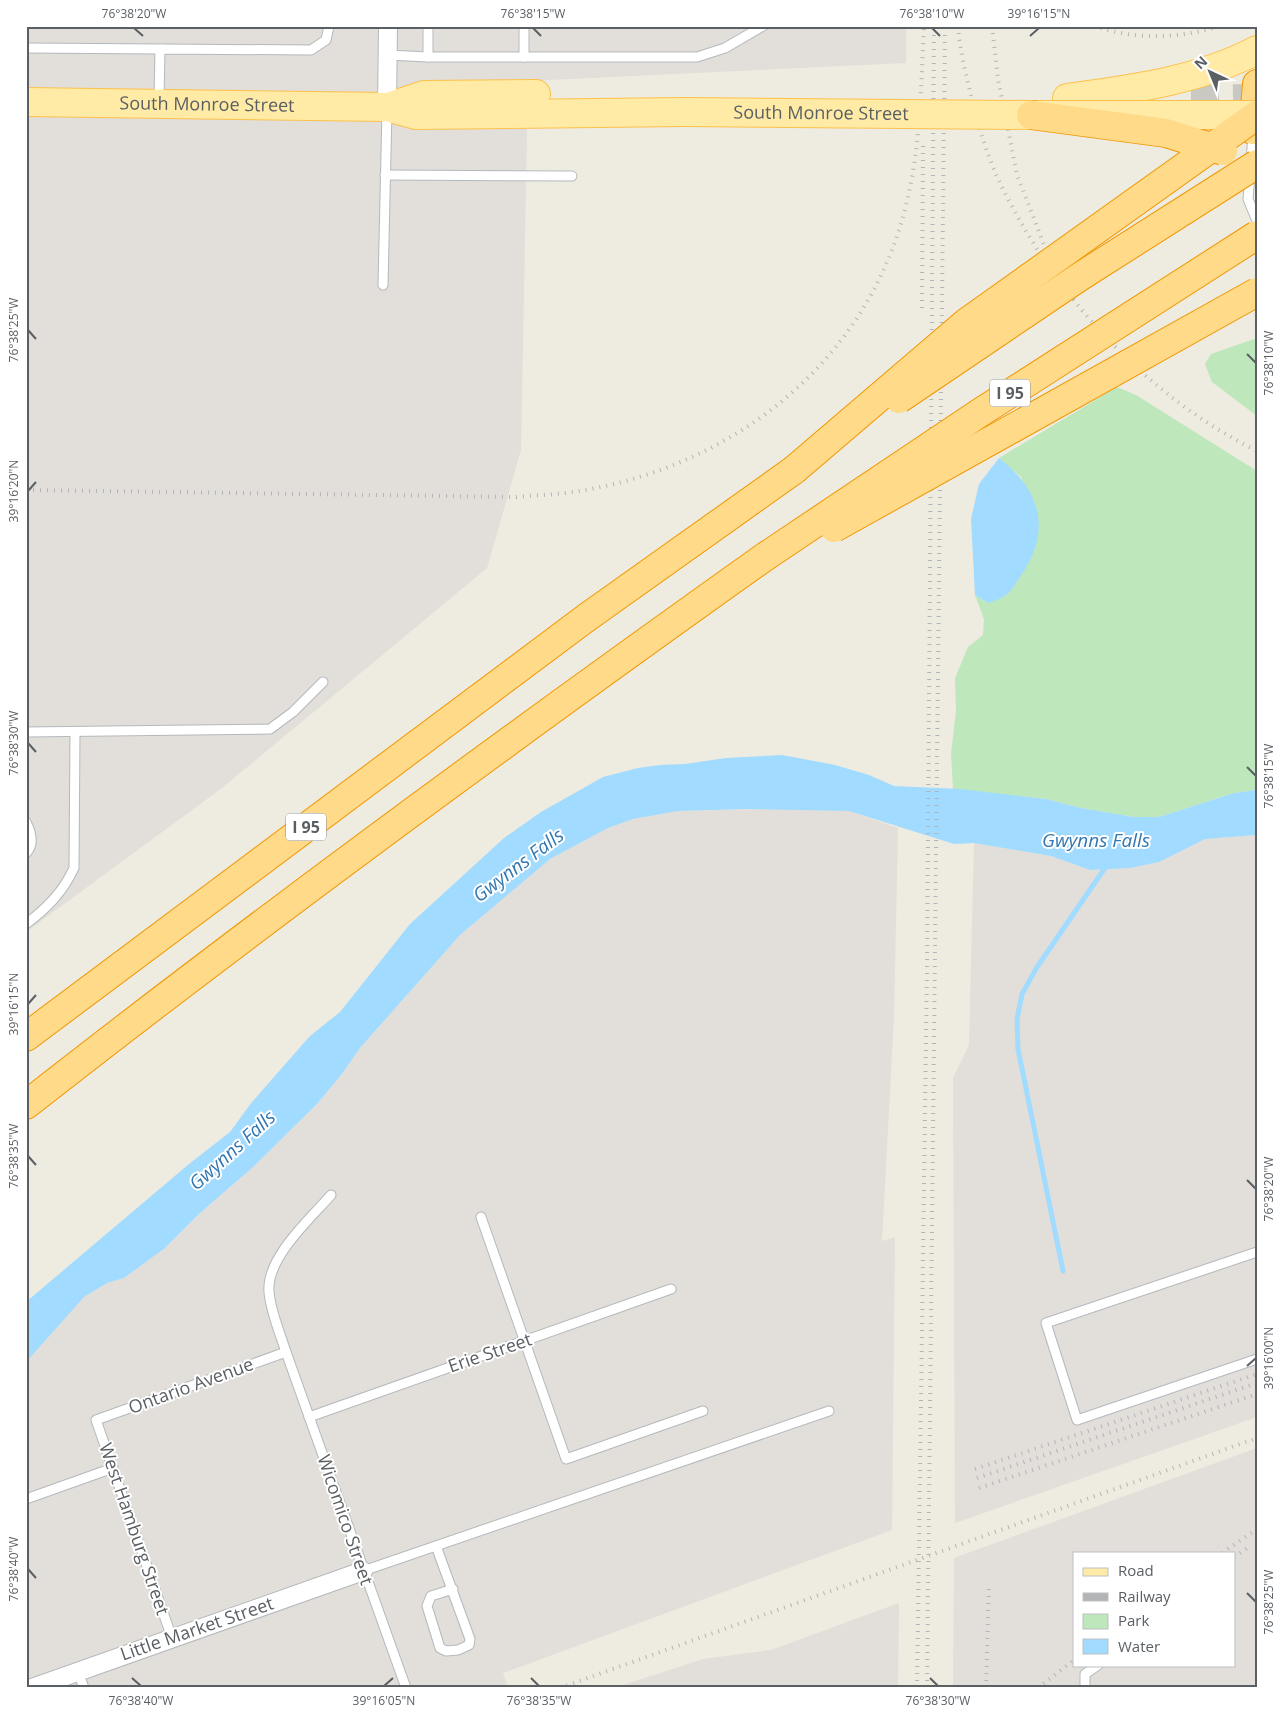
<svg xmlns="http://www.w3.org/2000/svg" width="1283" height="1714" font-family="'Open Sans',sans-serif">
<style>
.industrial{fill:#e2ded9;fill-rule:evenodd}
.green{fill:#bee8bb}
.water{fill:#a1dbff}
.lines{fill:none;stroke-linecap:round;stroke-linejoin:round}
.stream{stroke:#a1dbff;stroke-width:5}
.primary-tunnel{stroke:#c9c8c2;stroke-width:28;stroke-dasharray:28 14;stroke-linecap:butt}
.service-casing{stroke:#b4b9bd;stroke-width:11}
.minor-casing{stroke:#b4b9bd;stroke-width:20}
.primary-casing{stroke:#fdc14b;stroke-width:30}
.motorway-casing{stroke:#f09700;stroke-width:30}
.service{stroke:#fff;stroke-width:9}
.minor{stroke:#fff;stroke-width:18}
.primary{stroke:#ffeba6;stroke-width:28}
.motorway{stroke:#ffda88;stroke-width:28}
.rail{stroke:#b3b4b5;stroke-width:4;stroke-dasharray:1 6;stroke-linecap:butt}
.primary-bridge-casing{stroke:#fdc14b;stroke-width:30;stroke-linecap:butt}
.motorway-bridge-casing{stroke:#f09700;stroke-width:30;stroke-linecap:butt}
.primary-bridge{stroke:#ffeba6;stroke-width:28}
.motorway-bridge{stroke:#ffda88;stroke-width:28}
.ticks{fill:none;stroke:#5a5f64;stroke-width:2}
.labels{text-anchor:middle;stroke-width:4;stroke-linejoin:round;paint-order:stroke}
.shield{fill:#fff;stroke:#8c8f92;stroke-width:1}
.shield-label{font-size:16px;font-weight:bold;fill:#5a5f64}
.street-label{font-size:18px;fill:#5a5f64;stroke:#fff}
.water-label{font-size:19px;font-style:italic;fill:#3377b1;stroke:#fff}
.neatline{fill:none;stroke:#5a5f64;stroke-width:2}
.ticks-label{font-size:12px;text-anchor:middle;fill:#5a5f64}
</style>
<rect width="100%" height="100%" fill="#eeebe1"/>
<g class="industrial">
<polygon points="26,26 906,26 906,63 528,81 521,450 487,568 222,788 26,932"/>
<polygon points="813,808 849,811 898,828 894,1017 882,1241 895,1237 892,1530 503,1673 507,1685 482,1688 26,1688 26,1362 69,1312 84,1297 107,1283 124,1278 165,1248 200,1213 252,1168 317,1104 341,1075 360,1048 460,935 550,859 608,828 633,819 678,811"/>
<polygon points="1257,835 1257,1417 955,1523 953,1078 969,1045 974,843 1051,856 1090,870 1130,868 1159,862 1205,839"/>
<path d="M1257 1448V1688H953L954 1558ZM1074 1553H1234V1665H1074Z"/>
<polygon points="899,1603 898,1688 614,1688 703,1659 771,1650"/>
</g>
<g class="green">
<polygon points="1257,338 1257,416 1212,382 1205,364 1211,354"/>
<polygon points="1117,387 1136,395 1257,471 1257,790 1234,793 1159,817 1134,817 1081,808 1046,799 953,789 951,754 956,711 955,678 968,647 983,635 984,619 975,595 988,603 1022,478 999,458"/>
</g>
<g class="water">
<path d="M999 458C1040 489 1052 530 1022 574 1009 593 1010 596 988 603L975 595 971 519 979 484Z"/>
<polygon points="782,755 835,765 869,775 894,786 960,789 1046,799 1081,808 1134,817 1159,817 1234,793 1257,790 1257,835 1205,839 1159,862 1130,868 1090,870 1051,856 974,843 954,844 849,811 747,809 678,811 633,819 608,828 550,859 460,935 360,1048 341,1075 317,1104 252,1168 200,1213 165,1248 124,1278 107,1283 84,1297 26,1362 26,1302 189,1164 230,1132 252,1102 310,1036 340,1012 410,924 504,838 541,812 603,777 638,768 660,765 685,764 726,758"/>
</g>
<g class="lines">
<polyline class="stream" points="1063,1271 1018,1049 1017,1019 1022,994 1037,967 1107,865"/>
<polyline class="primary-tunnel" points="1191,99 1257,98"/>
<defs>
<g id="service">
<polyline points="524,26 524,57"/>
<polyline points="26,48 160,49"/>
<polyline points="388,55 428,57 697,57 725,48 763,26"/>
<polyline points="428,57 428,26"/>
<polyline points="159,100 160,49 311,50 326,40 329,26"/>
<polyline points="1251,162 1253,133"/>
<polyline points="385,175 572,176"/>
<polyline points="1250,175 1248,199 1257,221"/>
<polyline points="383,285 387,110"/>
<polyline points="26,732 270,729 293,712 323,682"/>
<path d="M26 822C31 832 35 844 26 853"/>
<path d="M26 924C47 908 63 892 74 868L75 732"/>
<path d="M331 1195C310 1219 266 1258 269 1292 271 1313 280 1333 286 1352L406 1688"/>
<polyline points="481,1217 566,1459 703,1411"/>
<polyline points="1257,1252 1046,1323 1077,1420 1257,1359"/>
<polyline points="309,1417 671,1289"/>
<polyline points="26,1499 113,1468"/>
<polyline points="436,1546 470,1639 469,1645 458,1650 446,1651 440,1648 427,1606 431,1596 453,1589"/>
<polyline points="363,1571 829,1411"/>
<polyline points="172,1638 96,1420 286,1352"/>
<polyline points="78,1672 84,1688"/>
<polyline points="1085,1688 1085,1674 1098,1665"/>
</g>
<g id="minor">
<polyline points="387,107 388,26"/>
<polyline points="32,1688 363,1571"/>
</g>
<g id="primary">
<path d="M1067 98C1133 89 1197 81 1257 50"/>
<path id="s1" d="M26 102 387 107 416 115 685 112"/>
<polyline points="388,107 424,95 536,94"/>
</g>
<g id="motorway">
<polyline points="1253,130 1257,84"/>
<polyline points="26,1037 586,618 794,470"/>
<path d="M26 1105C268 915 516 734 766 556"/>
</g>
</defs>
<use href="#service" class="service-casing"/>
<use href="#minor" class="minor-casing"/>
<use href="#primary" class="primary-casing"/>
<use href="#motorway" class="motorway-casing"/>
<use href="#service" class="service"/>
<use href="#minor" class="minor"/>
<use href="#primary" class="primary"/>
<use href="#motorway" class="motorway"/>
<g class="rail">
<path d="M958 26C960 52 967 79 973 104 981 134 990 165 1005 193 1059 300 1148 397 1257 451"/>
<polyline points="992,26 998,79 1017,175 1050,260"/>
<path d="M1094 26C1136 40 1177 39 1220 26"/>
<polyline points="922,308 923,144"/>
<path d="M26 490 516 497C535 495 554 495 573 492 736 468 875 357 909 192 921 138 921 81 924 26"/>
<polyline points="975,1469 1257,1374"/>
<polyline points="977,1478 1257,1383"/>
<polyline points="979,1488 1257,1394"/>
<polyline points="1222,1553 1257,1529"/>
<polyline points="1234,1557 1249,1547"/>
<polyline points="560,1688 1257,1438"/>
<polyline points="917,1688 927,971 934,26"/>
<polyline points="927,1688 945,26"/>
<polyline points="986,1688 989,1584"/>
<polyline points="1038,1688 1074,1660"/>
</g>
<defs>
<g id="primary-bridge">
<path id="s2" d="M685 112 1031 115H1257"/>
</g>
<g id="motorway-bridge">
<polyline points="1031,115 1166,133 1223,151"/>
<polyline points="899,399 1081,276 1257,164"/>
<polyline points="794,470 967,322 1257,115"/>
<polyline points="834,528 1257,292"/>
<polyline points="766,556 981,412 1257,235"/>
</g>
</defs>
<use href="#primary-bridge" class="primary-bridge-casing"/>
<use href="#motorway-bridge" class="motorway-bridge-casing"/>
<use href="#primary-bridge" class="primary-bridge"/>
<use href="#motorway-bridge" class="motorway-bridge"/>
</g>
<path class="ticks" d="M134 28 143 36M533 28 541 36M932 28 940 36M1030 36 1039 28M28 330 36 339M1247 354 1256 363M28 491 36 482M28 743 36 752M1247 767 1256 776M28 1004 36 995M28 1156 36 1165M1247 1180 1256 1189M1247 1366 1256 1358M28 1569 36 1578M1247 1593 1256 1602M132 1678 141 1686M531 1678 539 1686M930 1678 938 1686M384 1686 393 1678"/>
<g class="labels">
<g class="shield">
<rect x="990" y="379.5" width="40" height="27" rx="4"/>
<rect x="286" y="813.5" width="40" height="27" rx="4"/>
</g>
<g class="shield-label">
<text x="1010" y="399">I 95</text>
<text x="306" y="833">I 95</text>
</g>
<g class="street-label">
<text dy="6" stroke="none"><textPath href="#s1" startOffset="181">South Monroe Street</textPath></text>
<text dy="6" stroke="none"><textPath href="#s2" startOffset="136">South Monroe Street</textPath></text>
<text transform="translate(490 1353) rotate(-19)" y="6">Erie Street</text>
<text transform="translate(191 1386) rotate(-20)" y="6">Ontario Avenue</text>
<text transform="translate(345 1520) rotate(71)" y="6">Wicomico Street</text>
<text transform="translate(134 1529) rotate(71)" y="6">West Hamburg Street</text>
<text transform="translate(197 1629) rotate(-19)" y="6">Little Market Street</text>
</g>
<g class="water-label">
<text x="1096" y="847">Gwynns Falls</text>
<text transform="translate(518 865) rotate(-37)" y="7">Gwynns Falls</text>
<text transform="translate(232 1150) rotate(-42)" y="7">Gwynns Falls</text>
</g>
</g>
<rect width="1283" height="1714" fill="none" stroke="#ffffff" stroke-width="55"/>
<rect x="1073" y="1552" width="162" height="115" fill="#ffffff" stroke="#bdbfc1"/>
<rect x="1083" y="1568" width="25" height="8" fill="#ffeba6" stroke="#bdbfc1"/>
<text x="1118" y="1576" font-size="15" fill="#5a5f64">Road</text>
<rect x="1083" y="1593" width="25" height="8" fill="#b3b4b5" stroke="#bdbfc1"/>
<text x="1118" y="1602" font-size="15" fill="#5a5f64">Railway</text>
<rect x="1083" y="1614" width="25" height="15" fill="#bee8bb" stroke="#bdbfc1"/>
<text x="1118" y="1626" font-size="15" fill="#5a5f64">Park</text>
<rect x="1083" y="1639" width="25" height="15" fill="#a1dbff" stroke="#bdbfc1"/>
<text x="1118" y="1652" font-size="15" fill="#5a5f64">Water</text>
<g transform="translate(1210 72) rotate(316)" stroke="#ffffff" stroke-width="4" paint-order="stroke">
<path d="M0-4L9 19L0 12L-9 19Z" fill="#5a5f64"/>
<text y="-8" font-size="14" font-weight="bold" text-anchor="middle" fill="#5a5f64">N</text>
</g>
<rect x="28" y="28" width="1228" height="1658" class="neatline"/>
<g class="ticks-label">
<text x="134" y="18">76°38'20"W</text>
<text x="533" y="18">76°38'15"W</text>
<text x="932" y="18">76°38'10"W</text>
<text x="1039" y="18">39°16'15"N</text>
<text transform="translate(14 330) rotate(-90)" y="4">76°38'25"W</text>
<text transform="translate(1269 363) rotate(-90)" y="4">76°38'10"W</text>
<text transform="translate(14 491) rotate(-90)" y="4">39°16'20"N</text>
<text transform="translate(14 743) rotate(-90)" y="4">76°38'30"W</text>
<text transform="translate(1269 776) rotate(-90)" y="4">76°38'15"W</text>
<text transform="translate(14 1004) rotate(-90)" y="4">39°16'15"N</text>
<text transform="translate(14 1156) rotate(-90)" y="4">76°38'35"W</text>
<text transform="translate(1269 1189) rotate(-90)" y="4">76°38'20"W</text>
<text transform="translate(1269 1358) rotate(-90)" y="4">39°16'00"N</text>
<text transform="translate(14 1569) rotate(-90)" y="4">76°38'40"W</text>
<text transform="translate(1269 1602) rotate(-90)" y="4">76°38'25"W</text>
<text x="141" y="1705">76°38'40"W</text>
<text x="384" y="1705">39°16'05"N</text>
<text x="539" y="1705">76°38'35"W</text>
<text x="938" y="1705">76°38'30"W</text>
</g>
</svg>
